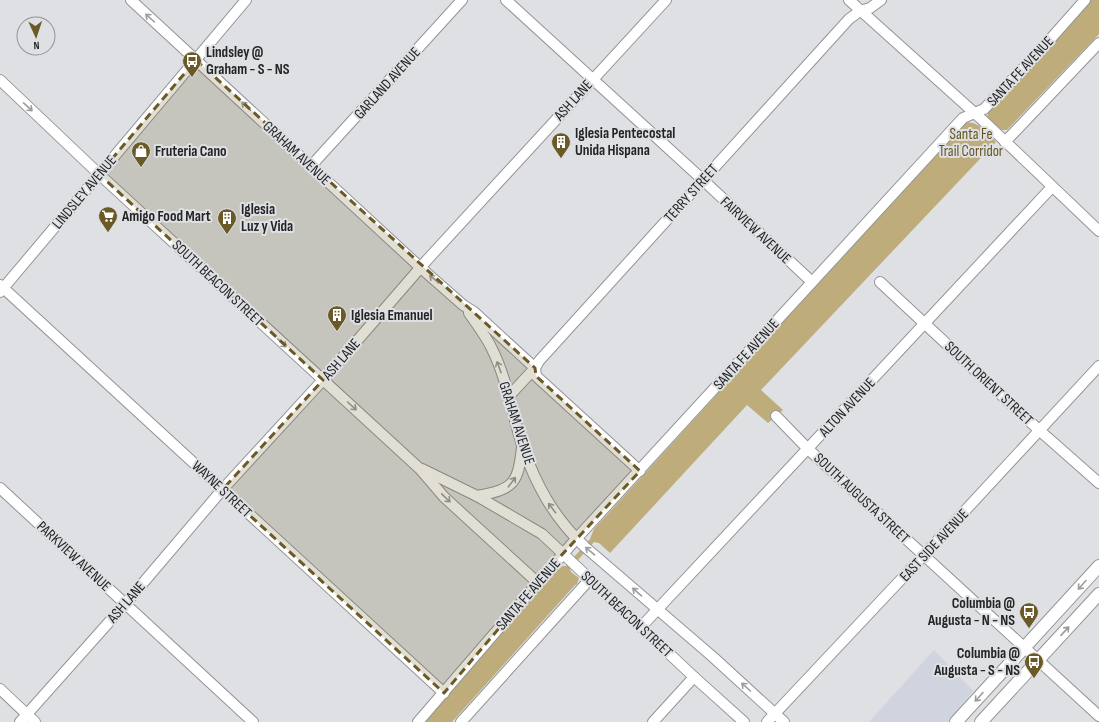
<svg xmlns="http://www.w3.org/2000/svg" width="1099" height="722" font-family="'Sofia Sans Condensed',sans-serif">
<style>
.built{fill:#cfd4de}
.green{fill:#bead7b}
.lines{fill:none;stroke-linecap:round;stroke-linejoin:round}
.minor-casing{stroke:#929497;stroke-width:12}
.major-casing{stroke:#929497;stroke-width:14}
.minor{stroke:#fff;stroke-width:10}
.major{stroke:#fff;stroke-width:12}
.oneway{stroke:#9c9c9d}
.marked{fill:#6b5a28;fill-opacity:0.2;stroke:#6b5a28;stroke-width:3;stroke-dasharray:8 5;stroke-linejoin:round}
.labels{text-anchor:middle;stroke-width:4;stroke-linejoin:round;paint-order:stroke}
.poi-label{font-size:15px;font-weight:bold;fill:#232425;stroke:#dee0e3;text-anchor:start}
.street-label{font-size:15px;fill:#232425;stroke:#dee0e3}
.park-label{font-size:15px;fill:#64531f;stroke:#dee0e3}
</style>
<rect width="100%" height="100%" fill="#dee0e3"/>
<polygon class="built" points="934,650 973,691 948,722 869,722"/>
<polygon class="green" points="1091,0 1099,0 1099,34 1007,130 1002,130 997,126 990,135 996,142 761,390 783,410 768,423 747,405 610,553 599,543 594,542 570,569 571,572 579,578 577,584 575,585 452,722 423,722 556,570 563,566 566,566 590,539 594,529 966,122 973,123 982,127 989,119 987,116 989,111"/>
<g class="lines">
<defs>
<g id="minor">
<polyline points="131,0 421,268 463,305 474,312 535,368 536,376 640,471"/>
<polyline points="506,0 703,180 812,282"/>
<polyline points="849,0 989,126 1099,231"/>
<polyline points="0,80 99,174 420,469 444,497 538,583"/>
<polyline points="1005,142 1099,43"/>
<polyline points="311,166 462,0"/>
<polyline points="880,282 1039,430 1099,483"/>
<polyline points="0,285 444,693"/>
<polyline points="0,292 246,0"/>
<path d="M469 313C477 325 486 336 492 349 507 379 512 413 522 445 536 485 554 518 585 547L713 657 784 722"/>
<polyline points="509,396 535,368 539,361 849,19 860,11 870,8 881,0"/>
<polyline points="776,416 808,449 1099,716"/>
<polyline points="422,469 477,496 542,534 694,677 744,722"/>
<polyline points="0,488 253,722"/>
<path d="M477 496C514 489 518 484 522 447"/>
<polyline points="641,627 1052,187"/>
<polyline points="0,689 35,722"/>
<polyline points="20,722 126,603 222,490 323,380 427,260 666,0"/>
<polyline points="418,722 576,539 963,118 984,109 1038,53 1085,0"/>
<polyline points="461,722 590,579"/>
<polyline points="653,722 694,677"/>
<polyline points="767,722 924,555 1099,366"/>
</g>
<g id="major">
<polyline points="956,722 1099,566"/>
<polyline points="981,722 1099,594"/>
</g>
</defs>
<use href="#minor" class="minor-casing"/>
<use href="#major" class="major-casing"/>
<use href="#minor" class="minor"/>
<use href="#major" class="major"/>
</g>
<defs><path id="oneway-shaft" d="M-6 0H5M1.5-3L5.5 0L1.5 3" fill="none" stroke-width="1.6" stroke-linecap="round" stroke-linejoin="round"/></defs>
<g class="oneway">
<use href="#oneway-shaft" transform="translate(150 18) rotate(-138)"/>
<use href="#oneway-shaft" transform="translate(246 106) rotate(-137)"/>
<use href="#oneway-shaft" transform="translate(28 107) rotate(43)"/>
<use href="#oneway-shaft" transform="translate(434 279) rotate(-138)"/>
<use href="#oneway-shaft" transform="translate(282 343) rotate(43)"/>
<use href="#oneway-shaft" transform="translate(499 367) rotate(-110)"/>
<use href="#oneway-shaft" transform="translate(352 406) rotate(42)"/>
<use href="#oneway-shaft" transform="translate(512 482) rotate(-53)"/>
<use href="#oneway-shaft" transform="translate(446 498) rotate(44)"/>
<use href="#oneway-shaft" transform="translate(552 508) rotate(-127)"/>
<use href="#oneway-shaft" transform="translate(590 551) rotate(-140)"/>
<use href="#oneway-shaft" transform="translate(1082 585) rotate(132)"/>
<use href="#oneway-shaft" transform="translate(637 592) rotate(-139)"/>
<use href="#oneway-shaft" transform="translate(1065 631) rotate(-47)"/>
<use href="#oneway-shaft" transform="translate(746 687) rotate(-138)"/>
<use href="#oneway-shaft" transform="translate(979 697) rotate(132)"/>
</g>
<path class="marked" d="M196 60 535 368 536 376 640 471 557 560 444 693 222 490 323 380 99 174Z"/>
<defs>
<symbol id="bus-pin" viewBox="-11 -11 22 30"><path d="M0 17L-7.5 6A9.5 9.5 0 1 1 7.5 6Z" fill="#6b5a28" stroke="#dee0e3"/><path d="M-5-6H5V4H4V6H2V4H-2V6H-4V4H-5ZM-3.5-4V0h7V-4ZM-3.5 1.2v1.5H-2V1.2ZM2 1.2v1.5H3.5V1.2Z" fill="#fff"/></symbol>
<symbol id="building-pin" viewBox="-11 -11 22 30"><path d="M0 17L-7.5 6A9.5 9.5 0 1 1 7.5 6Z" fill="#6b5a28" stroke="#dee0e3"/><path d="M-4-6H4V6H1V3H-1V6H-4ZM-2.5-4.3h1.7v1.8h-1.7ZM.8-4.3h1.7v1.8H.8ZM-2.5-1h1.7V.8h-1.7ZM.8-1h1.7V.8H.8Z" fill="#fff"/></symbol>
<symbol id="shop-pin" viewBox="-11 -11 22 30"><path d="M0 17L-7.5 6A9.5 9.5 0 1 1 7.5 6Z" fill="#6b5a28" stroke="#dee0e3"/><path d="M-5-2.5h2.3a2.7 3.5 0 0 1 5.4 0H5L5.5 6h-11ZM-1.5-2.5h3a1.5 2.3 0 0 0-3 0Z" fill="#fff"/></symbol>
<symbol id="supermarket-pin" viewBox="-11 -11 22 30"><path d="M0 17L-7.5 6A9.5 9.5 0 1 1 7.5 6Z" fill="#6b5a28" stroke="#dee0e3"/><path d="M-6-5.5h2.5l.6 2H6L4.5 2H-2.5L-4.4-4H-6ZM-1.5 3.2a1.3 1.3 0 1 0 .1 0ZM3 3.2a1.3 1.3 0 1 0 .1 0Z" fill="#fff"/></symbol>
</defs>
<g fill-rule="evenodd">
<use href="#bus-pin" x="181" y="50" width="22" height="30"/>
<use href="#building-pin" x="550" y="131" width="22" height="30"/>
<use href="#shop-pin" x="130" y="140" width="22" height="30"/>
<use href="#supermarket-pin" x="97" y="205" width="22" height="30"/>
<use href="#building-pin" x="216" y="207" width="22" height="30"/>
<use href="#building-pin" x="326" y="304" width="22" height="30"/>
<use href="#bus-pin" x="1018" y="601" width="22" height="30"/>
<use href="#bus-pin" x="1023" y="651" width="22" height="30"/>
</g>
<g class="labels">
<g class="poi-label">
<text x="206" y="57">Lindsley @<tspan x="206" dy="17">Graham - S - NS</tspan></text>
<text x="575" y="138">Iglesia Pentecostal<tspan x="575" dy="17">Unida Hispana</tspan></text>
<text x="155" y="156">Fruteria Cano</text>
<text x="241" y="214">Iglesia<tspan x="241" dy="17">Luz y Vida</tspan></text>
<text x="122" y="221">Amigo Food Mart</text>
<text x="351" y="320">Iglesia Emanuel</text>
<text x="1015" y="608" text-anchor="end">Columbia @<tspan x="1015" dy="17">Augusta - N - NS</tspan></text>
<text x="1020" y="658" text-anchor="end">Columbia @<tspan x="1020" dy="17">Augusta - S - NS</tspan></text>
</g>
<g class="street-label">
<text transform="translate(1020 71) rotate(-47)" y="5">SANTA FE AVENUE</text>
<text transform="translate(387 83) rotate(-48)" y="5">GARLAND AVENUE</text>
<text transform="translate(573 100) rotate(-48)" y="5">ASH LANE</text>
<text transform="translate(297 153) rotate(43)" y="5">GRAHAM AVENUE</text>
<text transform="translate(84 192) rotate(-50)" y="5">LINDSLEY AVENUE</text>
<text transform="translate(691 193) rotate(-48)" y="5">TERRY STREET</text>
<text transform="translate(756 230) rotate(43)" y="5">FAIRVIEW AVENUE</text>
<text transform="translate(218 283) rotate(43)" y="5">SOUTH BEACON STREET</text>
<text transform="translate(746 354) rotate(-48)" y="5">SANTA FE AVENUE</text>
<text transform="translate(341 359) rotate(-49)" y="5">ASH LANE</text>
<text transform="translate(989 383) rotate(43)" y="5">SOUTH ORIENT STREET</text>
<text transform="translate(847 407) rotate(-47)" y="5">ALTON AVENUE</text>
<text transform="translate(517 423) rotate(72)" y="5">GRAHAM AVENUE</text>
<text transform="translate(222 489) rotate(43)" y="5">WAYNE STREET</text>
<text transform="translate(862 498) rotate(43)" y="5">SOUTH AUGUSTA STREET</text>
<text transform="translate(934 545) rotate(-47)" y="5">EAST SIDE AVENUE</text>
<text transform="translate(74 556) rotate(43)" y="5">PARKVIEW AVENUE</text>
<text transform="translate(528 594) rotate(-49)" y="5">SANTA FE AVENUE</text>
<text transform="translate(126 602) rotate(-49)" y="5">ASH LANE</text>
<text transform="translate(627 614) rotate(43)" y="5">SOUTH BEACON STREET</text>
</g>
<g class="park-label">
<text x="971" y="139">Santa Fe<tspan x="971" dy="17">Trail Corridor</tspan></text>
</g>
</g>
<g transform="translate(36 36) rotate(177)"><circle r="19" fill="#dee0e3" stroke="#939597"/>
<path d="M0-3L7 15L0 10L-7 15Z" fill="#6b5a28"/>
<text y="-6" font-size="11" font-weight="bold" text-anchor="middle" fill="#232425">N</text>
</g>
</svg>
